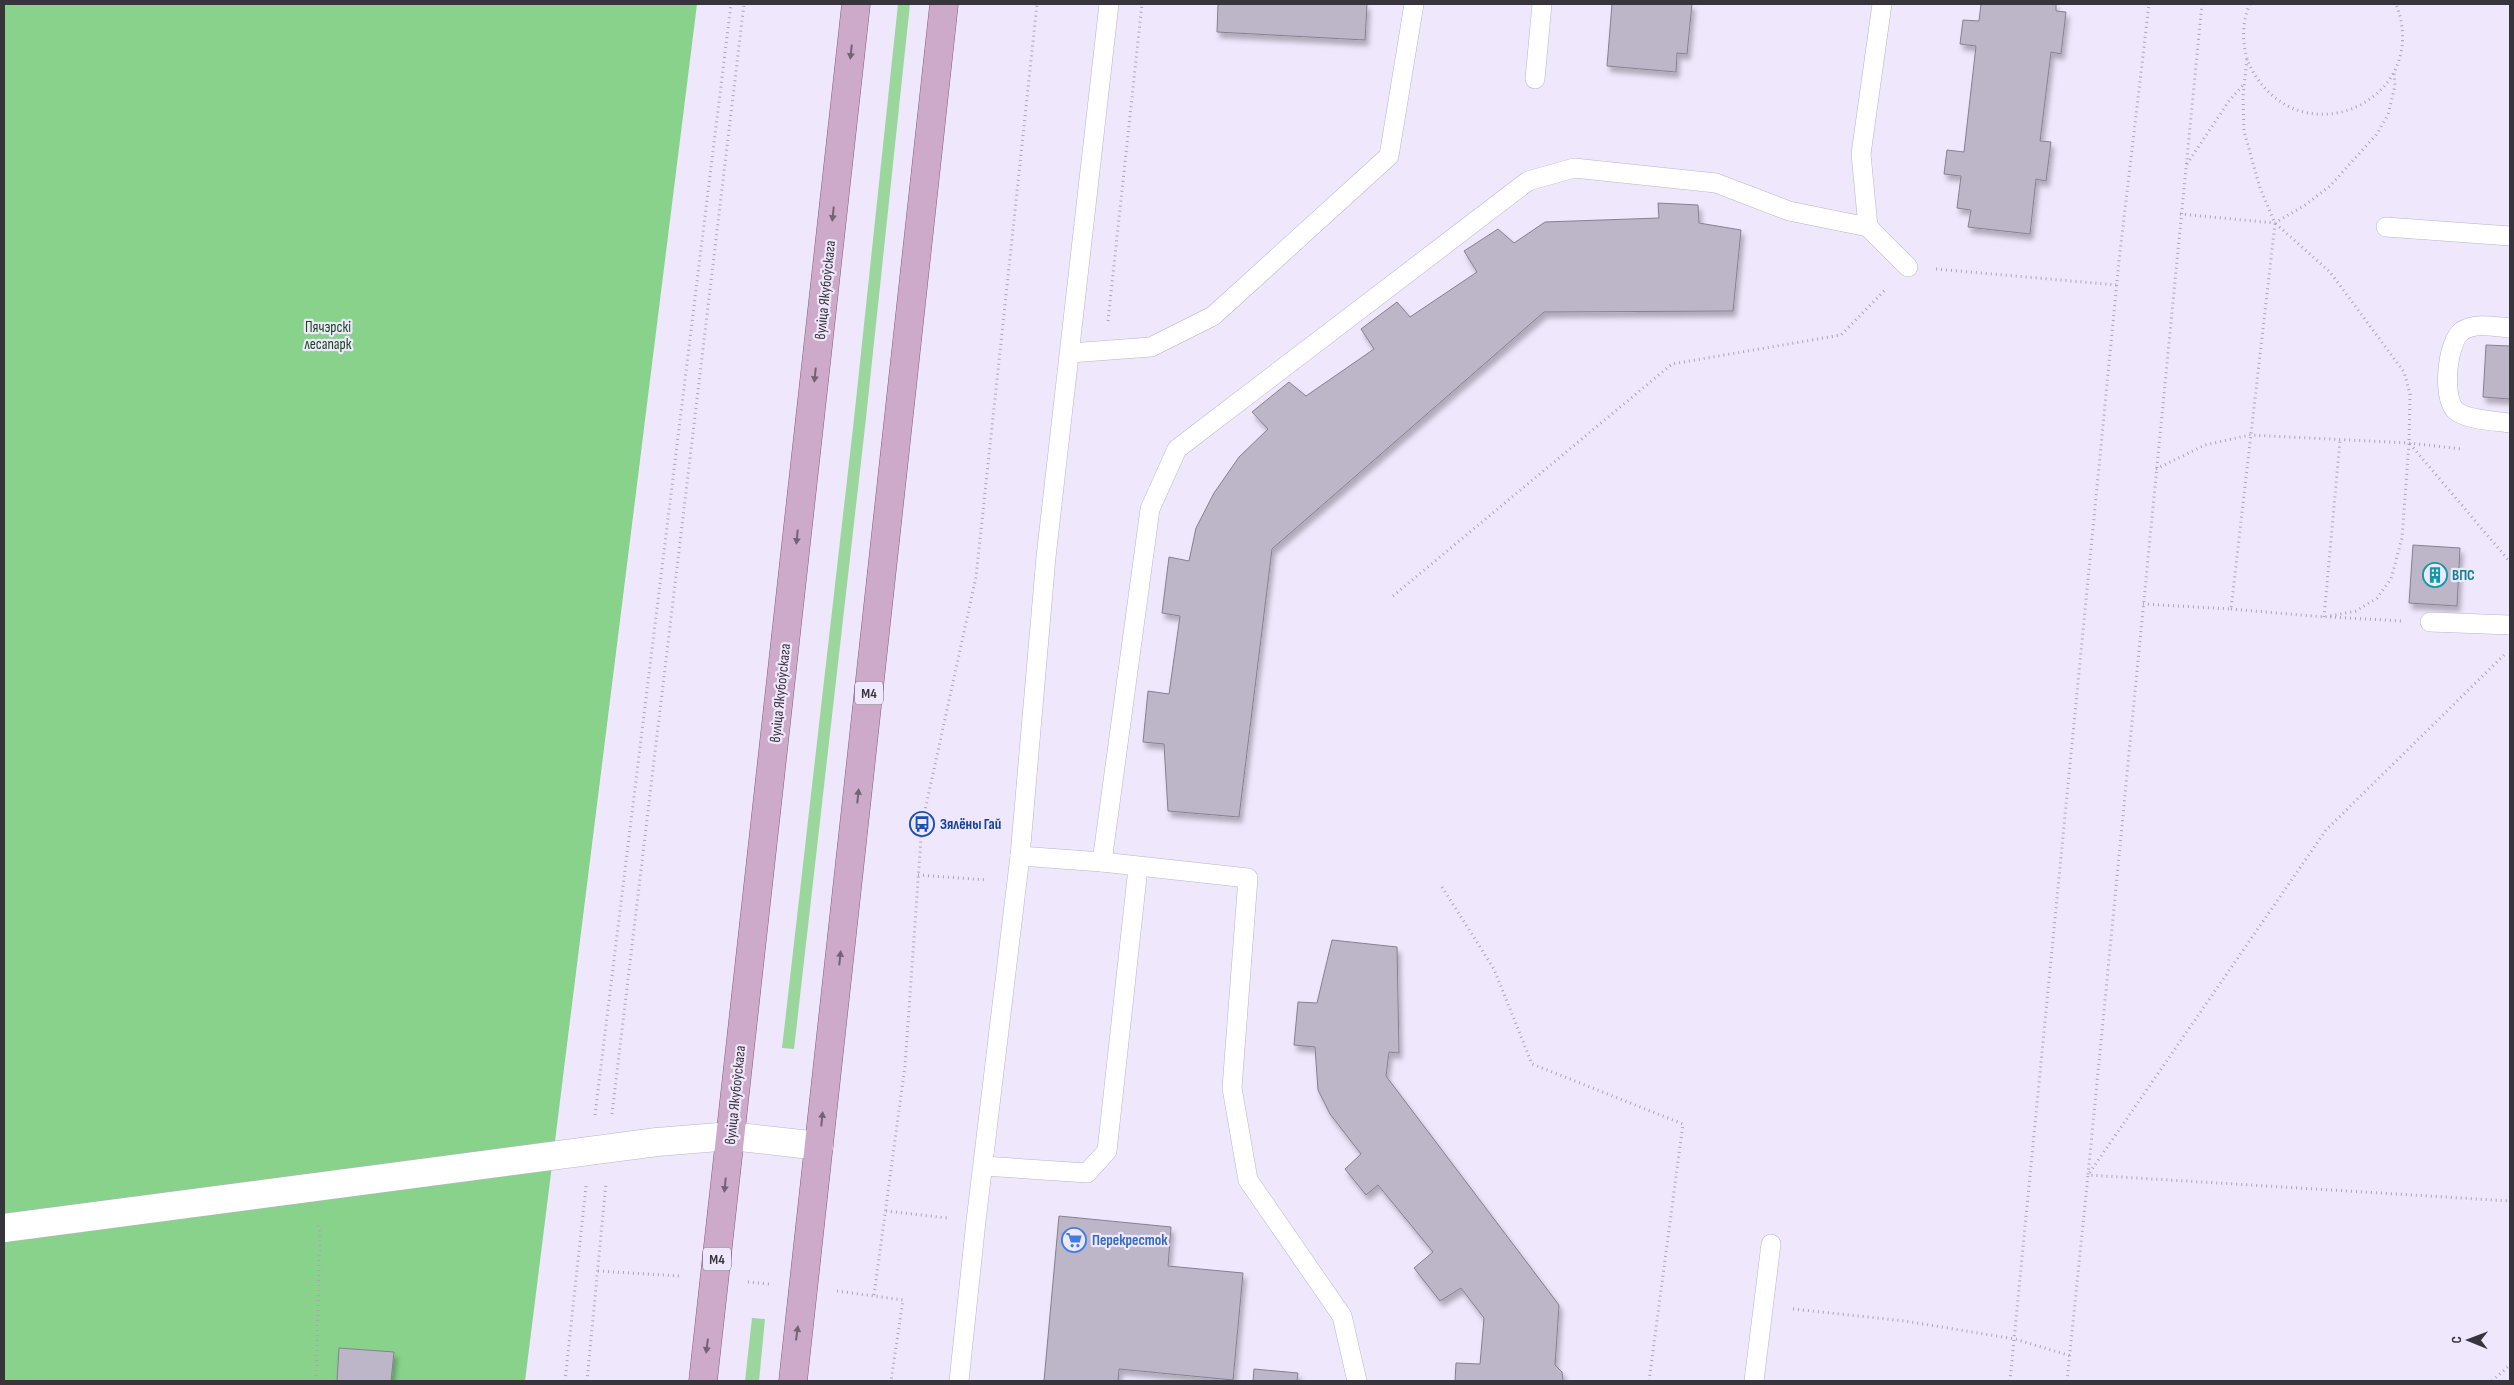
<svg xmlns="http://www.w3.org/2000/svg" width="2514" height="1385" font-family="'Sofia Sans Condensed',sans-serif">
<style>
.green{fill:#9bd69d}
.forest{fill:#88d28c}
.building{fill:#bdb5c8;stroke:#877f92;filter:url(#shadow)}
.lines{fill:none;stroke-linecap:round;stroke-linejoin:round}
.lane-casing{stroke:#bbb3c7;stroke-width:20}
.street-casing{stroke:#bbb3c7;stroke-width:29}
.primary-casing{stroke:#835c81;stroke-width:29}
.path{stroke:#aca5b6;stroke-width:3;stroke-dasharray:1 4;stroke-linecap:butt}
.lane{stroke:#fff;stroke-width:19}
.street{stroke:#fff;stroke-width:28}
.primary{stroke:#cdaaca;stroke-width:28}
.oneway{fill:#736375}
.labels{text-anchor:middle;stroke-width:4.5;stroke-linejoin:round;paint-order:stroke}
.shield{fill:#efe7fc;stroke:#6e6a76;stroke-width:1}
.shield-label{font-size:14px;font-weight:bold;fill:#37343c}
.street-label{font-size:15px;fill:#37343c;stroke:#efe7fc}
.park-label{font-size:15px;fill:#16491c;stroke:#efe7fc}
.culture-label{font-size:15px;font-weight:bold;fill:#0d838f;stroke:#efe7fc;text-anchor:start}
.transit-label{font-size:15px;font-weight:bold;fill:#164399;stroke:#efe7fc;text-anchor:start}
.shop-label{font-size:15px;font-weight:bold;fill:#366cbe;stroke:#efe7fc;text-anchor:start}
</style>
<defs>
<filter id="shadow"><feDropShadow dx="3" dy="5.5" stdDeviation="2.5" flood-color="#0004"/></filter>
</defs>
<rect width="100%" height="100%" fill="#efe7fc"/>
<g class="green">
<polygon points="898,4 910,4 866,418 794,1049 782,1048 854,419"/>
<polygon points="752,1318 765,1319 759,1381 745,1381"/>
</g>
<polygon class="forest" points="4,4 697,4 525,1381 4,1381"/>
<g class="building">
<polygon points="1218,4 1367,4 1365,40 1217,32"/>
<polygon points="1612,4 1692,4 1687,54 1677,53 1676,72 1607,66"/>
<polygon points="1981,4 2056,4 2056,11 2066,12 2061,54 2051,52 2040,141 2051,142 2046,181 2036,179 2030,234 1968,227 1971,210 1957,208 1961,176 1944,174 1947,150 1964,152 1976,46 1960,44 1963,20 1979,21"/>
<polygon points="1658,203 1698,205 1699,223 1741,230 1733,311 1544,312 1272,549 1239,817 1168,811 1164,744 1143,742 1148,691 1169,694 1180,616 1162,613 1169,557 1189,561 1196,528 1214,493 1239,457 1268,429 1252,412 1289,382 1306,396 1374,349 1361,329 1397,302 1410,317 1477,272 1464,251 1498,229 1514,243 1545,222 1659,218"/>
<polygon points="2486,345 2510,346 2510,399 2483,397"/>
<polygon points="2413,545 2460,548 2457,606 2409,603"/>
<polygon points="1332,940 1397,947 1399,1053 1389,1052 1386,1076 1559,1305 1555,1365 1562,1372 1563,1381 1455,1381 1456,1363 1480,1364 1484,1318 1461,1288 1440,1301 1414,1268 1433,1252 1378,1185 1366,1195 1345,1169 1361,1154 1330,1114 1318,1090 1315,1047 1294,1045 1298,1002 1317,1003"/>
<polygon points="1059,1216 1171,1227 1168,1266 1243,1273 1233,1380 1119,1369 1118,1381 1044,1381"/>
<polygon points="339,1348 394,1352 391,1381 337,1381"/>
<polygon points="1254,1369 1298,1373 1297,1381 1253,1381"/>
</g>
<g class="lines">
<defs>
<g id="lane">
<polyline points="1882,4 1861,154 1868,227 1908,267"/>
<polyline points="1535,79 1542,4"/>
<polyline points="2386,227 2510,236"/>
<path d="M2510 328C2495 327 2476 322 2462 331 2447 342 2442 396 2455 410 2465 420 2496 421 2510 423"/>
<polyline points="1070,353 1151,347 1213,316 1389,156 1414,4"/>
<polyline points="2430,622 2510,625"/>
<polyline points="1020,856 1102,862 1248,878 1232,1088 1248,1180 1342,1316 1357,1381"/>
<polyline points="1102,862 1150,509 1177,449 1528,181 1574,168 1716,183 1789,211 1868,227"/>
<polyline points="984,1166 1087,1173 1107,1151 1138,868"/>
<polyline points="959,1381 976,1221 1020,856 1046,557 1109,4"/>
<polyline points="1754,1381 1771,1244"/>
</g>
<polyline id="street" points="4,1228 657,1142 731,1136 819,1146"/>
<g id="primary">
<polyline points="703,1381 856,4"/>
<polyline points="793,1381 944,4"/>
</g>
</defs>
<use href="#lane" class="lane-casing"/>
<use href="#street" class="street-casing"/>
<use href="#primary" class="primary-casing"/>
<g class="path">
<polyline points="2202,4 2088,1175 2510,1201"/>
<path d="M2250 4C2241 22 2242 49 2250 66 2298 162 2434 101 2396 4"/>
<polyline points="2187,164 2229,101 2244,84"/>
<polyline points="2180,214 2275,223 2305,205 2330,186 2376,135 2388,115 2395,86 2394,73"/>
<polyline points="1936,269 2117,285"/>
<polyline points="1108,321 1142,4"/>
<polyline points="2410,444 2510,562"/>
<polyline points="2156,469 2205,445 2250,435 2409,443 2462,449"/>
<polyline points="1393,596 1672,364 1841,335 1887,288"/>
<polyline points="2143,604 2231,609 2275,224"/>
<polyline points="2231,609 2324,617 2356,611 2377,598 2391,579 2402,538 2409,443 2410,394 2404,372 2330,272 2275,223 2260,188 2244,131 2243,96 2247,59"/>
<polyline points="2324,617 2340,440"/>
<polyline points="2330,617 2402,621"/>
<polyline points="918,875 987,880"/>
<polyline points="1442,887 1494,969 1532,1064 1683,1124 1649,1381"/>
<polyline points="612,1114 744,4"/>
<polyline points="595,1115 731,4"/>
<polyline points="886,1211 947,1218"/>
<polyline points="598,1271 679,1276"/>
<polyline points="748,1282 769,1284"/>
<polyline points="837,1291 903,1300 891,1381"/>
<polyline points="874,1295 905,1066 922,824 976,577 1037,4"/>
<polyline points="1793,1309 1905,1321 2015,1339 2071,1356"/>
<polyline points="316,1381 320,1232 317,1222"/>
<polyline points="565,1381 586,1186"/>
<polyline points="587,1381 606,1183"/>
<polyline points="2010,1381 2119,261 2149,4"/>
<polyline points="2067,1381 2088,1175 2326,830 2504,655"/>
<polyline points="2492,1381 2510,1365"/>
</g>
<use href="#lane" class="lane"/>
<use href="#street" class="street"/>
<use href="#primary" class="primary"/>
</g>
<defs><path id="oneway-solid" d="M-6-.8H1V-3.2L6.5 0L1 3.2V.8H-6Z" transform="scale(1.25)"/></defs>
<g class="oneway">
<use href="#oneway-solid" transform="translate(851 52) rotate(96)"/>
<use href="#oneway-solid" transform="translate(833 214) rotate(96)"/>
<use href="#oneway-solid" transform="translate(815 375) rotate(96)"/>
<use href="#oneway-solid" transform="translate(797 537) rotate(96)"/>
<use href="#oneway-solid" transform="translate(858 796) rotate(-84)"/>
<use href="#oneway-solid" transform="translate(840 958) rotate(-84)"/>
<use href="#oneway-solid" transform="translate(822 1119) rotate(-84)"/>
<use href="#oneway-solid" transform="translate(725 1185) rotate(96)"/>
<use href="#oneway-solid" transform="translate(797 1333) rotate(-82)"/>
<use href="#oneway-solid" transform="translate(707 1346) rotate(97)"/>
</g>
<defs>
<symbol id="building-ring" viewBox="-11 -11 22 22"><circle r="9.5" fill="#efe7fc" stroke="#0f9aa8" stroke-width="1.5"/><path d="M-4-6H4V6H1V3H-1V6H-4ZM-2.5-4.3h1.7v1.8h-1.7ZM.8-4.3h1.7v1.8H.8ZM-2.5-1h1.7V.8h-1.7ZM.8-1h1.7V.8H.8Z" fill="#0f9aa8"/></symbol>
<symbol id="bus-ring" viewBox="-11 -11 22 22"><circle r="9.5" fill="#efe7fc" stroke="#1a4fb4" stroke-width="1.5"/><path d="M-5-6H5V4H4V6H2V4H-2V6H-4V4H-5ZM-3.5-4V0h7V-4ZM-3.5 1.2v1.5H-2V1.2ZM2 1.2v1.5H3.5V1.2Z" fill="#1a4fb4"/></symbol>
<symbol id="supermarket-ring" viewBox="-11 -11 22 22"><circle r="9.5" fill="#efe7fc" stroke="#3f7fe0" stroke-width="1.5"/><path d="M-6-5.5h2.5l.6 2H6L4.5 2H-2.5L-4.4-4H-6ZM-1.5 3.2a1.3 1.3 0 1 0 .1 0ZM3 3.2a1.3 1.3 0 1 0 .1 0Z" fill="#3f7fe0"/></symbol>
</defs>
<g fill-rule="evenodd">
<use href="#building-ring" x="2421" y="561" width="28" height="28"/>
<use href="#bus-ring" x="908" y="810" width="28" height="28"/>
<use href="#supermarket-ring" x="1060" y="1226" width="28" height="28"/>
</g>
<g class="labels">
<g class="shield">
<rect x="855" y="681.5" width="28" height="23" rx="4"/>
<rect x="703" y="1247.5" width="28" height="23" rx="4"/>
</g>
<g class="shield-label">
<text x="869" y="698">М4</text>
<text x="717" y="1264">М4</text>
</g>
<g class="street-label">
<text transform="translate(825 290) rotate(-84)" y="5">вуліца Якубоўскага</text>
<text transform="translate(780 693) rotate(-84)" y="5">вуліца Якубоўскага</text>
<text transform="translate(735 1095) rotate(-84)" y="5">вуліца Якубоўскага</text>
</g>
<g class="park-label">
<text x="328" y="332">Пячэрскі<tspan x="328" dy="17">лесапарк</tspan></text>
</g>
<g class="culture-label">
<text x="2452" y="580">ВПС</text>
</g>
<g class="transit-label">
<text x="940" y="829">Зялёны Гай</text>
</g>
<g class="shop-label">
<text x="1092" y="1245">Перекресток</text>
</g>
</g>
<rect width="2514" height="1385" fill="none" stroke="#37343c" stroke-width="10"/>
<g transform="translate(2469 1340) rotate(271)" stroke="#efe7fc" stroke-width="4" paint-order="stroke">
<path d="M0-4L9 19L0 12L-9 19Z" fill="#37343c"/>
<text y="-8" font-size="14" font-weight="bold" text-anchor="middle" fill="#37343c">С</text>
</g>
</svg>
